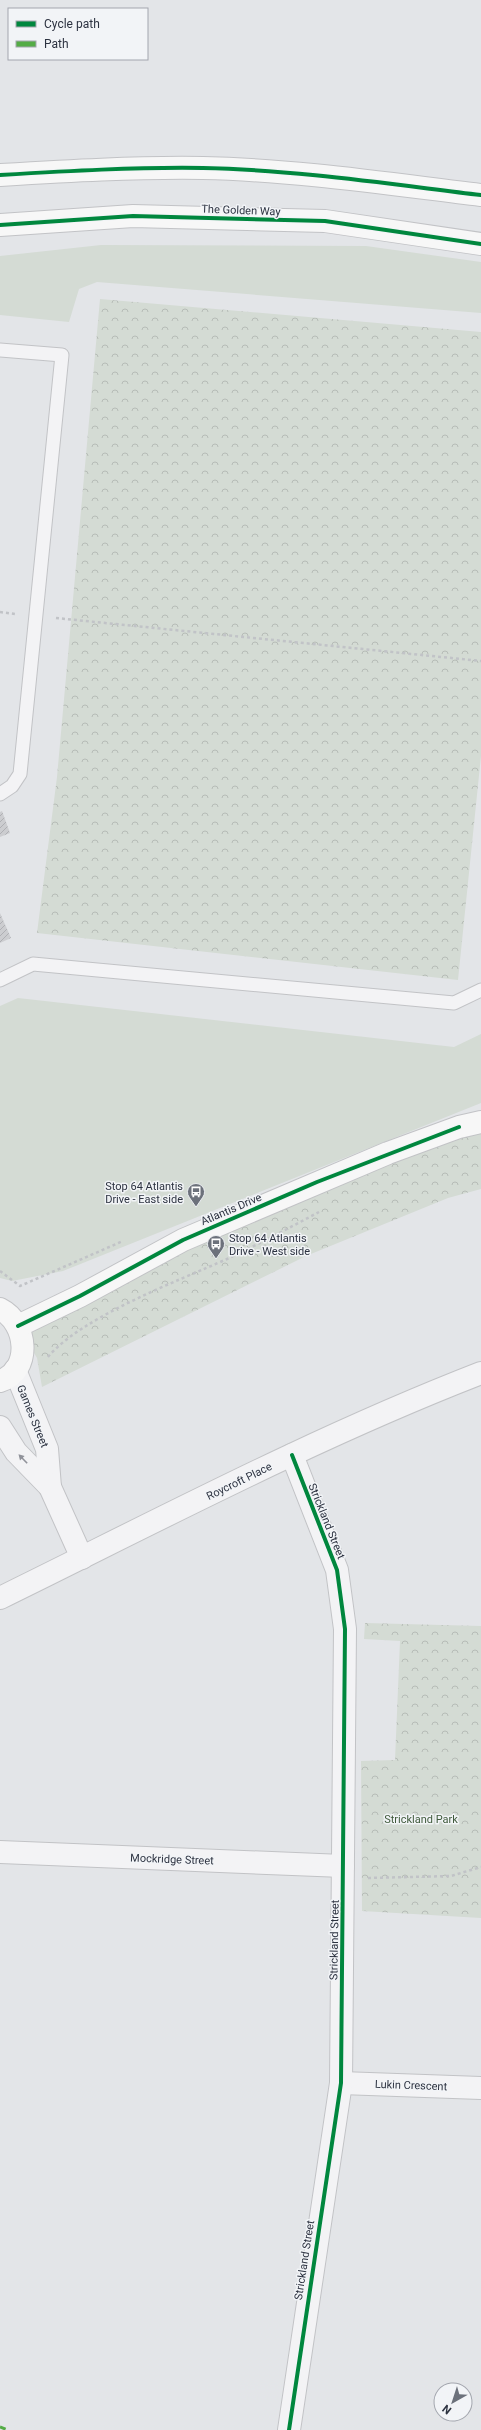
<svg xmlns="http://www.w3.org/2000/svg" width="481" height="2430" font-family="Roboto,sans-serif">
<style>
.green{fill:#d4dbd4}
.park{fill:url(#park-crowns)}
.building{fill:url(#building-hatch)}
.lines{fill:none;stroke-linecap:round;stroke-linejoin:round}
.lane-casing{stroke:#c2c3c6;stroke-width:15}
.street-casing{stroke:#c2c3c6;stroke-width:24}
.secondary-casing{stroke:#c2c3c6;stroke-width:24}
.path{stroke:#c1c3c7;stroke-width:2.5;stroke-dasharray:3 3;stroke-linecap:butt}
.lane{stroke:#f3f3f5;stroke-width:13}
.street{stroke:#f3f3f5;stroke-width:22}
.secondary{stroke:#f7f7f7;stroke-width:22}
.quiet{stroke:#54ac46;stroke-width:3;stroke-dasharray:6 3;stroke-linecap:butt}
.cycleway-casing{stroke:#f2f4f7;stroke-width:6}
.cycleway{stroke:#00873e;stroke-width:4}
.oneway{fill:#90929a}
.labels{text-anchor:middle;stroke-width:3;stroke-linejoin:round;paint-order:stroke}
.street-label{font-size:11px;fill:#2c3240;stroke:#f2f4f7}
.poi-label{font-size:11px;fill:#2c3240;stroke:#f2f4f7;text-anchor:end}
.park-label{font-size:11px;fill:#3f5a3b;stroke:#f2f4f7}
</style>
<defs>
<pattern id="park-crowns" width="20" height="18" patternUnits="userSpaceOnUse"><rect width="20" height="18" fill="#d4dbd4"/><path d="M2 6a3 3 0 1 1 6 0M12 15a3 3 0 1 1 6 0" fill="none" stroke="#b6bcb7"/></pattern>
<pattern id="building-hatch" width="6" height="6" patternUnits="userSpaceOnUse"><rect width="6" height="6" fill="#cccdd0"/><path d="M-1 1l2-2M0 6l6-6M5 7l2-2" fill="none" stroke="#afb0b4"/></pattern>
</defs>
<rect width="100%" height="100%" fill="#e3e5e8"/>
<g class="green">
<polygon points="101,245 366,246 481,262 481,313 97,282 79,289 69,322 0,315 0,256"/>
<polygon points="18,998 454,1047 481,1034 481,1103 63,1271 12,1281 0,1278 0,1006"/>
</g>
<g class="park">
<polygon points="100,299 481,332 481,756 458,980 37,933 57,777"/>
<polygon points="481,1122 481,1189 448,1198 306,1256 42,1387 37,1358 18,1326 80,1296"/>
<polygon points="365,1623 481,1626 481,1918 362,1911 361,1761 395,1760 400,1641 364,1639"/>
</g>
<g class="building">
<polygon points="2,811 10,833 0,837 0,812"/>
<polygon points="0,913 11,938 0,943"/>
</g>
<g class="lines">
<defs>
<g id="lane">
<polyline points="0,350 62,355 20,774 12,786 0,794"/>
<polyline points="0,980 33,964 454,1003 481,990"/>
</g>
<g id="street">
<polyline points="15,1370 47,1449 50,1487"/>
<polyline points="0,1427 16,1452 50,1487 82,1558"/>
<path d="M0 1598C159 1520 316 1437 481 1373"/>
<polyline points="0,1852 343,1866"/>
<polyline points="341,2083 481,2088"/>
<polyline points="289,2430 341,2083 345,1629 337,1570 292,1455"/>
</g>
<g id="secondary">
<path d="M0 175C67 171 136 167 203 168 296 170 389 184 481 195"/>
<polyline points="0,225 133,216 325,221 481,244"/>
<path d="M0 1309C28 1323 32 1371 0 1381"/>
<polyline points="18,1326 80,1296 183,1240 388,1153 459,1127 481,1122"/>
</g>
</defs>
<use href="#lane" class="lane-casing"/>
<use href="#street" class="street-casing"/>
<use href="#secondary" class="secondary-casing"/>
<g class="path">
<polyline points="0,612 15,614"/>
<polyline points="56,618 481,661"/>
<polyline points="0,1271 20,1286 123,1241"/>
<path d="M48 1357C81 1317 178 1281 227 1259 259 1244 289 1228 319 1212"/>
<polyline points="368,1878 451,1876 481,1867"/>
</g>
<use href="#lane" class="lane"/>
<use href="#street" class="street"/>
<use href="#secondary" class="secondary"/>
<polyline class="quiet" points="0,2427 8,2430"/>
<defs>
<g id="cycleway">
<path d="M0 175C67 171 136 167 203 168 296 170 389 184 481 195"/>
<polyline points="0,225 133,216 325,221 481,244"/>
<polyline points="18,1326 80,1296 183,1240 317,1182 459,1127"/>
<polyline points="289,2430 341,2083 345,1629 337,1570 292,1455"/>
</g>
</defs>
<use href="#cycleway" class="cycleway-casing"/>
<use href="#cycleway" class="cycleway"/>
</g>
<defs><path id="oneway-solid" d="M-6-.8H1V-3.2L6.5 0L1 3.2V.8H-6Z"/></defs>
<use class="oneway" href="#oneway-solid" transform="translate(23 1459) rotate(-134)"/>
<defs>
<symbol id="bus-pin" viewBox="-11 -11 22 30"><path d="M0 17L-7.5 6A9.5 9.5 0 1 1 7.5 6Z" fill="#6c717b" stroke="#f2f4f7"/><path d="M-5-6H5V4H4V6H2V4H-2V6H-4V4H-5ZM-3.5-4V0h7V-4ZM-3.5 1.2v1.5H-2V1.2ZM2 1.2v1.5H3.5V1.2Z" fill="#fff"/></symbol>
</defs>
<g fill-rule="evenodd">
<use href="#bus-pin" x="186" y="1182" width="20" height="27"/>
<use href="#bus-pin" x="206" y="1234" width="20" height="27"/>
</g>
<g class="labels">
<g class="street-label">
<text transform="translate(241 210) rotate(2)" y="4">The Golden Way</text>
<text transform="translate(231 1209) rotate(-23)" y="4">Atlantis Drive</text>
<text transform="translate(33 1416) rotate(68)" y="4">Games Street</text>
<text transform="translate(239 1481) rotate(-26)" y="4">Roycroft Place</text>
<text transform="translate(327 1521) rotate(68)" y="4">Strickland Street</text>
<text transform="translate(172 1859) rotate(2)" y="4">Mockridge Street</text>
<text transform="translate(334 1940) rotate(-89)" y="4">Strickland Street</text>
<text transform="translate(411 2085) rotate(2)" y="4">Lukin Crescent</text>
<text transform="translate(304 2260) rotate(-81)" y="4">Strickland Street</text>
</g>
<g class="poi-label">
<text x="183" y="1190">Stop 64 Atlantis<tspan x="183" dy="13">Drive - East side</tspan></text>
<text x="229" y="1242" text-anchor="start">Stop 64 Atlantis<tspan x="229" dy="13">Drive - West side</tspan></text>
</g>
<g class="park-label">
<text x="421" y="1823">Strickland Park</text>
</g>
</g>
<rect x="8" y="8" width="140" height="52" fill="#f2f4f7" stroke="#a3a6ae"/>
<rect x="16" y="21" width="20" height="6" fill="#00873e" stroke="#a3a6ae"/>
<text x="44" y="28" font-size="12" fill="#2c3240">Cycle path</text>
<rect x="16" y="41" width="20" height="6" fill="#54ac46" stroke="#a3a6ae"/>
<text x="44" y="48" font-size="12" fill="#2c3240">Path</text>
<g transform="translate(453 2402) rotate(219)"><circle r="19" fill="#f2f4f7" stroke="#a3a6ae"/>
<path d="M0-3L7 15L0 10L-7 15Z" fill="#6c717b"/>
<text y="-6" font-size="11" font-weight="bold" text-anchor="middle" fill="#2c3240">N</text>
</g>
</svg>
